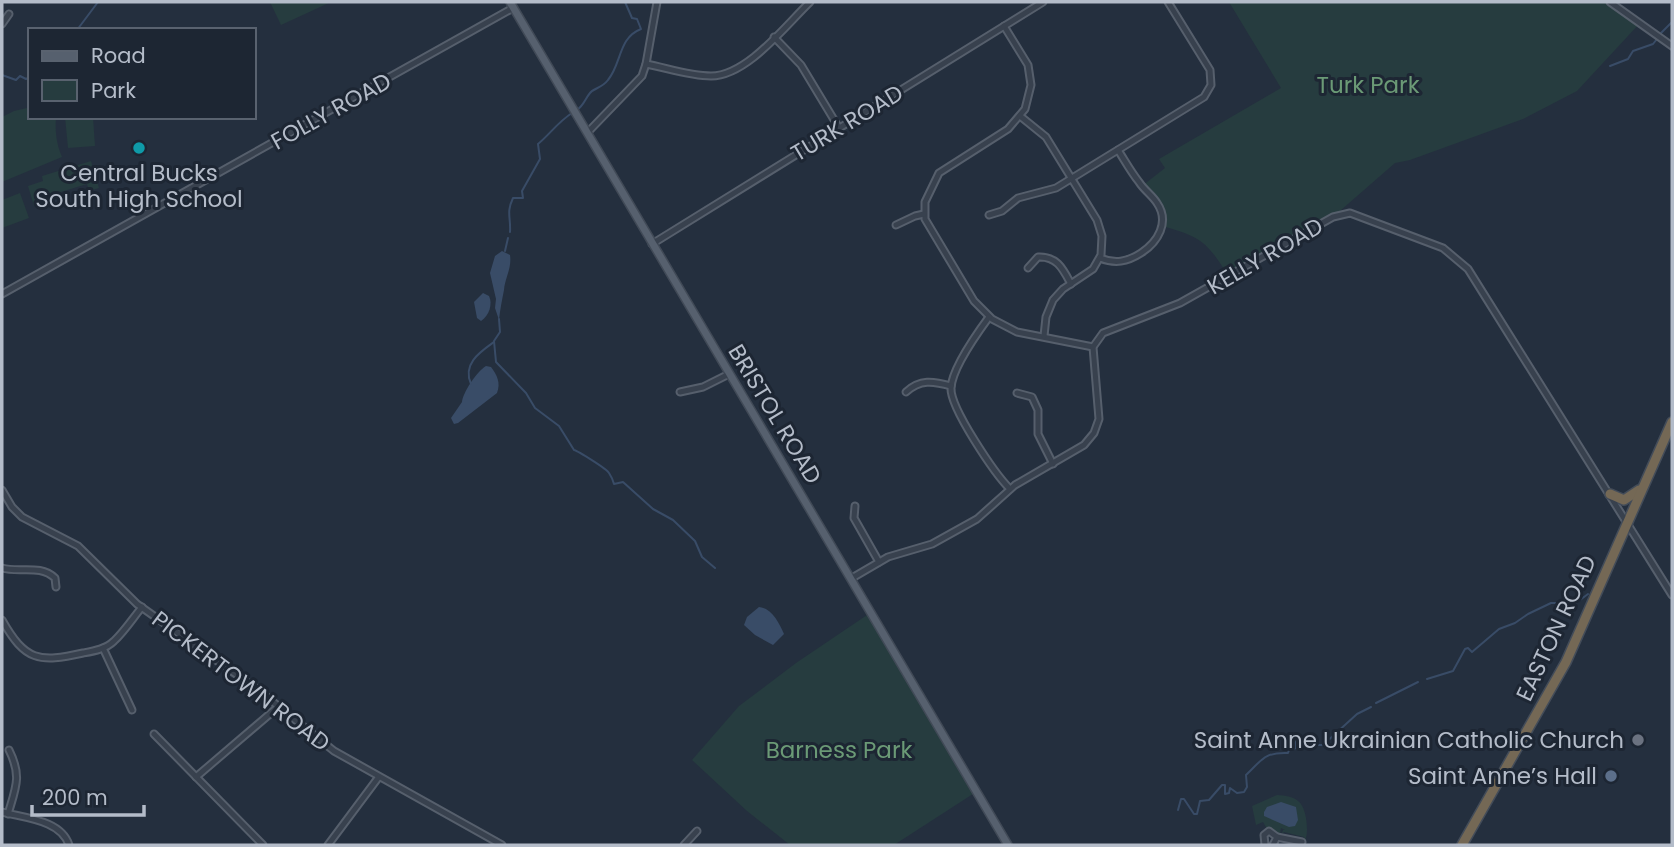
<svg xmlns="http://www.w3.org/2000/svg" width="1674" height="847" font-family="Poppins,sans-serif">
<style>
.green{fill:#263c3f}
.water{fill:#394c67}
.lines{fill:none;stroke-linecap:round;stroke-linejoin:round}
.stream{stroke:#394c67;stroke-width:2}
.minor-casing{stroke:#565f6c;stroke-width:9}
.major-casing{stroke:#414a57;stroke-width:10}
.highway-casing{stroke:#434c59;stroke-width:12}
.minor{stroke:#38414e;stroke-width:5}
.major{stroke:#56606e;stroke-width:7}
.highway{stroke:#746855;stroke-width:9}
.culture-dot{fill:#0f9aa8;stroke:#1d2633;stroke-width:2.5}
.worship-dot{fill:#6b7280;stroke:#1d2633;stroke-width:2.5}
.service-dot{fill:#5c6f8a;stroke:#1d2633;stroke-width:2.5}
.labels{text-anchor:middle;stroke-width:6;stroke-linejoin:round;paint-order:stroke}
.park-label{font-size:23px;fill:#6b9a76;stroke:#1d2633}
.street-label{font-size:23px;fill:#b4bcc9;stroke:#1d2633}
.poi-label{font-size:23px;fill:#b4bcc9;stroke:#1d2633;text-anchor:end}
</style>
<rect width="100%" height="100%" fill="#242f3e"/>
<g class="green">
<polygon points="270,2 331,2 281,25"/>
<path d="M1229 2H1610L1640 23 1577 91 1523 119 1410 160 1395 163 1333 217 1229 277C1207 242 1202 237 1162 226L1161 209 1142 186 1165 168 1159 159 1281 88Z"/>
<path d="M27 108 30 109V117H56C55 130 56 143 62 157L2 182V117L14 111Z"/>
<polygon points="65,117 93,117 95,146 68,148"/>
<polygon points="91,161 99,188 89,191 87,184 51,195 53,201 34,206 28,186 43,181 42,176"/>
<polygon points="20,193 29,218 2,228 2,200"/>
<polygon points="870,613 976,792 894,845 790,845 747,811 692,760 739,706 796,663"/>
<path d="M1277 795C1295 796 1303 800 1306 818 1307 826 1308 833 1305 841L1304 837 1284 832 1281 835 1283 830H1285L1281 828 1280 835 1274 830 1267 829 1263 822 1256 825 1252 806Z"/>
</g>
<g class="water">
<path d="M502 251 510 255C512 268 505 278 504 290 502 300 500 310 499 320L495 308 496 299 490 273 495 256Z"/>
<path d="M483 293 489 296C493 304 489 316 481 321L477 318 474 302Z"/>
<path d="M486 366 491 367C497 375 501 383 497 393L458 423 454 424 451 418 462 402C463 393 476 372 486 366Z"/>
<path d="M759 607C772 608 779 623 784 634L773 645 755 635 744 625 747 617Z"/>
<polygon points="1281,802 1296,807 1298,820 1295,826 1289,827 1264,816 1264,812 1267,807"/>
</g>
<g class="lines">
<g class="stream">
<polyline points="77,30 98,2"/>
<polyline points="1661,33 1672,22"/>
<polyline points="1610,66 1628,59 1633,51 1653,44 1657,39"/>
<polyline points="2,75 16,80 20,76 26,79 30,77"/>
<path d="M577 110C584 105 585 99 590 93 594 88 602 88 608 80 622 63 618 38 641 29L637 19 632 18 625 2"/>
<path d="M510 232C511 217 506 213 513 198H523L522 191 540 159 538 144C550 134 558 122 572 113"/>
<polyline points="505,251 508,238"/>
<path d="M499 319 500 332 494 341 496 362 526 393 535 408 559 426 574 450C578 451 607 469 609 473 611 476 613 480 614 484L623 482 653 509 673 520 695 541 702 557 715 568"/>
<path d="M471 384C462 364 480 352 494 342"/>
<polyline points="1427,679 1453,671 1465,649 1468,648 1472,652 1499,629 1515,623 1528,614 1551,603 1576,603 1588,594"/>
<polyline points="1376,703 1418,682"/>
<path d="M1178 810 1181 799H1184L1194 814H1197L1200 801 1209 800 1222 785H1225V794L1229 793 1230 788 1237 793 1244 792 1247 787 1246 775C1262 760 1264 752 1288 753L1289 750 1296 748 1295 743 1298 739 1305 747H1308V740L1310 739 1317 745H1323L1357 714 1371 707"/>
</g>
<defs>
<g id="minor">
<polyline points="1610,2 1672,46"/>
<polyline points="2,24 9,14"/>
<polyline points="1004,26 1028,65 1031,85 1025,109 1008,129 939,173 925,202 925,219 974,301 992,319 1017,332 1093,347"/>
<polyline points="774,37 801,65 839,128"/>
<path d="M646 64C667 68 690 76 711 76 747 76 785 26 810 2"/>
<polyline points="1020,116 1046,137 1097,220 1102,236 1101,255 1093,269 1063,289 1053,300 1046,317 1044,336"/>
<polyline points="588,132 642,76 646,64 657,2"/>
<polyline points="989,215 1002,211 1018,198 1056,188 1204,97 1211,85 1210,70 1168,2"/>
<polyline points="896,225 915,216 924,214"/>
<polyline points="652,244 1043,2"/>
<path d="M1100 258C1115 264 1127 262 1141 253 1158 242 1170 222 1157 203 1152 195 1144 190 1139 182 1131 172 1125 161 1118 150"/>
<path d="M1028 268 1038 257C1057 256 1063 269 1071 284"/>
<polyline points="2,294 513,8"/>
<path d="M989 317C978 332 952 369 951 388 950 408 995 474 1010 489"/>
<polyline points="680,392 703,387 729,374"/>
<path d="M906 392C920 379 933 381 951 386"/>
<polyline points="1017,393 1032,397 1038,410 1038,434 1053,464"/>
<polyline points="2,490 12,507 22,517 78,546 137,604 257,689 334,751 502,845"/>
<polyline points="855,506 854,518 879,562"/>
<path d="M2 568C20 573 40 564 55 578L56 587"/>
<polyline points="852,578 888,557 932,544 977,519 1015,485 1084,445 1094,433 1099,419 1093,347 1103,333 1180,303 1333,217 1350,213 1443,248 1468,269 1672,595"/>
<path d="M2 620C25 661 39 663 83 653 94 651 106 649 114 641 124 632 133 618 142 607"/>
<polyline points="103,648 132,710"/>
<polyline points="154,734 263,845"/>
<polyline points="196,777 278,707"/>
<path d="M2 812C25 818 61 820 69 845"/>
<path d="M8 814C16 787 22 776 9 750"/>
<polyline points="1277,837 1302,842"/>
<polyline points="328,845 378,778"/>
<polyline points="684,845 697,831"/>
<polyline points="1265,845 1264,835 1269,831 1277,837 1273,845"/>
</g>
<polyline id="major" points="510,2 1008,845"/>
<g id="highway">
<polyline points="1610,494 1624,500 1639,490"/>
<polyline points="1462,845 1566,662 1672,422"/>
</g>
</defs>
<use href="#minor" class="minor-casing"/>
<use href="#major" class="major-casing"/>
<use href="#highway" class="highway-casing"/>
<use href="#minor" class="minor"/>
<use href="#major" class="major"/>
<use href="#highway" class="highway"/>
</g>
<circle class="culture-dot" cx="139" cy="148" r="7"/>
<circle class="worship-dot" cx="1638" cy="740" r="7"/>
<circle class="service-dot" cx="1611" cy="776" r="7"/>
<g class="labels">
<g class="park-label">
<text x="1368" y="93">Turk Park</text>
<text x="839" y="758">Barness Park</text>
</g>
<g class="street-label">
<text transform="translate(331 111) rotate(-29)" y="8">FOLLY ROAD</text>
<text transform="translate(847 123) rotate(-31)" y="8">TURK ROAD</text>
<text transform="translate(1265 256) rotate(-30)" y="8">KELLY ROAD</text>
<text transform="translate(775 414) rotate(59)" y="8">BRISTOL ROAD</text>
<text transform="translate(1556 628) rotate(-65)" y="8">EASTON ROAD</text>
<text transform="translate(241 681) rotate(37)" y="8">PICKERTOWN ROAD</text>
</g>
<g class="poi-label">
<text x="139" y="181" text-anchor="middle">Central Bucks<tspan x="139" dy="26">South High School</tspan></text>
<text x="1624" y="748">Saint Anne Ukrainian Catholic Church</text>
<text x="1597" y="784">Saint Anne’s Hall</text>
</g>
</g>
<rect width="1674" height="847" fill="none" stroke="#b4bcc9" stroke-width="7"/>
<rect x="28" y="28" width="228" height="91" fill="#1d2633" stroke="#59626f" stroke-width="2"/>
<rect x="42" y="51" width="35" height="10" fill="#56606e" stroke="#59626f" stroke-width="2"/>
<text x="91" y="63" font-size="21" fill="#b4bcc9">Road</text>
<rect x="42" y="80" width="35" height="21" fill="#263c3f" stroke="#59626f" stroke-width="2"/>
<text x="91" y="98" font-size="21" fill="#b4bcc9">Park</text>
<path d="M32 805v10h112v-10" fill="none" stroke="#b4bcc9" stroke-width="3.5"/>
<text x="42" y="805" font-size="21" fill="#b4bcc9" stroke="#1d2633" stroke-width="5" paint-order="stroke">200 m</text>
</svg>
